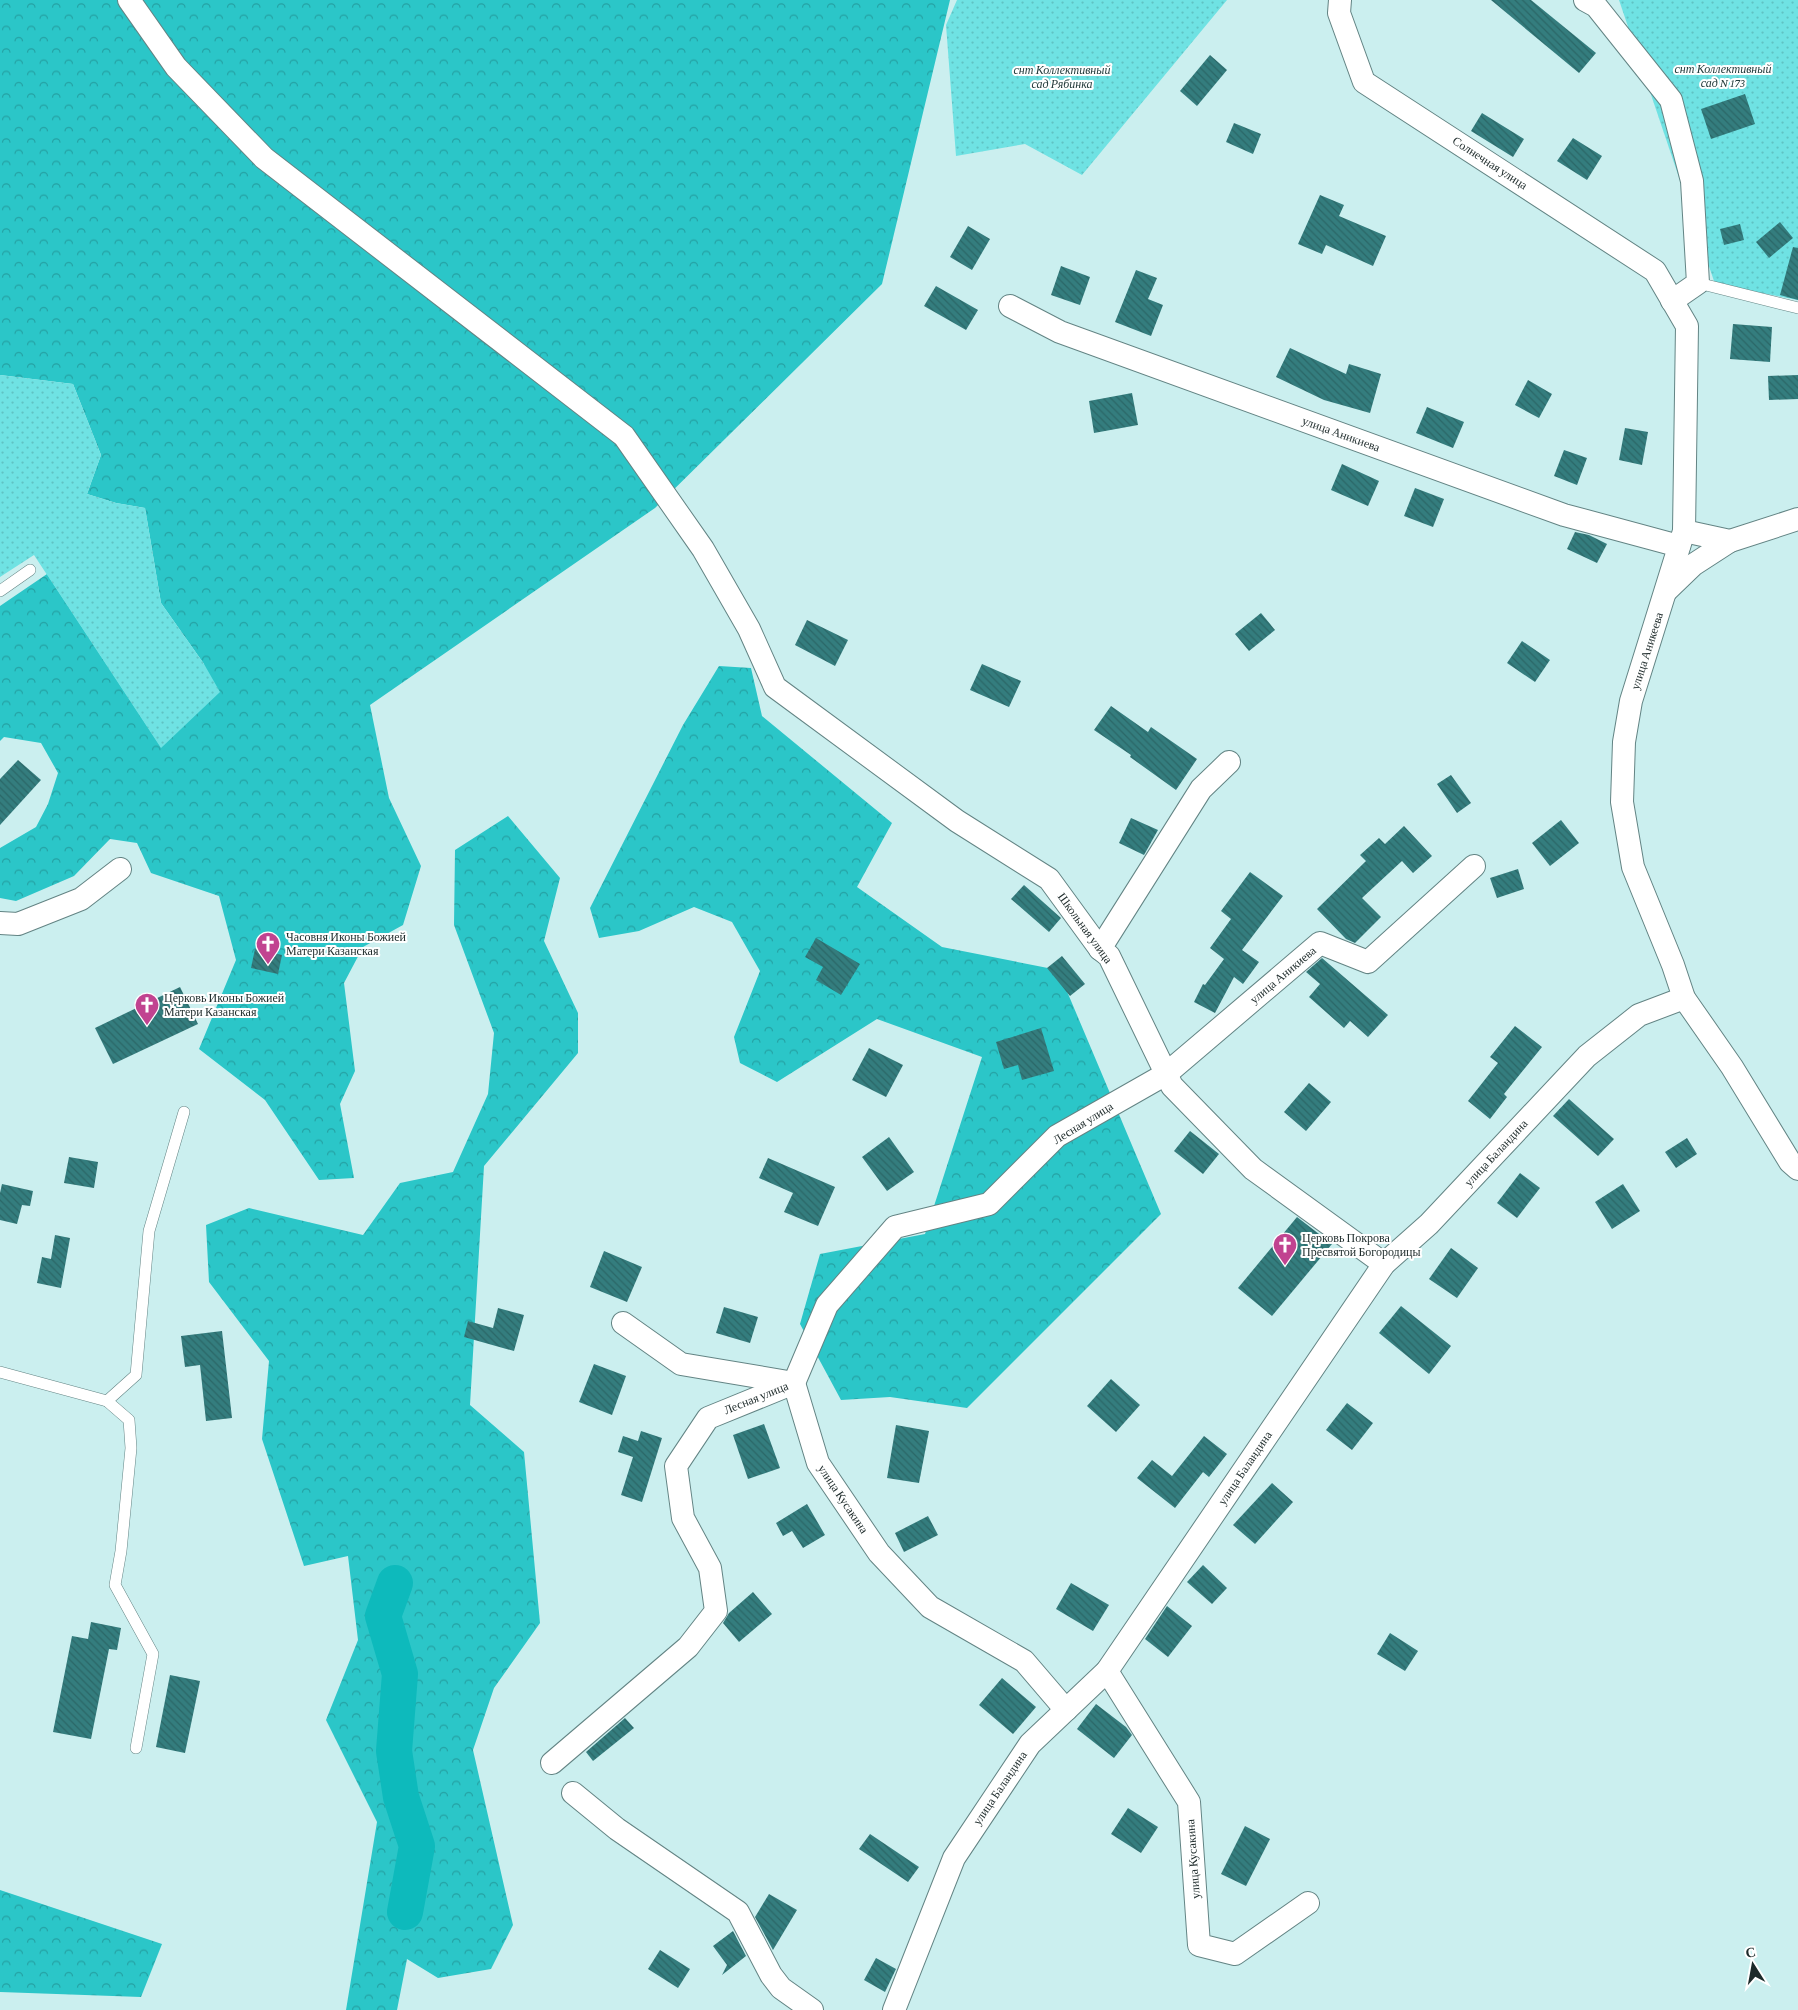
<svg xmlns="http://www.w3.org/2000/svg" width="1798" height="2010" font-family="'Crimson Pro',serif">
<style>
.forest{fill:url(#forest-crowns)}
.garden{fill:url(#garden-dots)}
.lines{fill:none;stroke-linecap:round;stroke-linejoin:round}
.river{stroke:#0dbabc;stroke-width:36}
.building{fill:url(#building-back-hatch)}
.service-casing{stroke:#638484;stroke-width:12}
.minor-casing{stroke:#638484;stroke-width:24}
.service{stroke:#fff;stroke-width:11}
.minor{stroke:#fff;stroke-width:22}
.labels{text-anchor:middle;stroke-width:4;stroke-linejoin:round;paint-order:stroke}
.park-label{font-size:12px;font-style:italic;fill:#233b3b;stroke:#fff}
.street-label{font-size:12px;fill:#1d2a2a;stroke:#fff}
.poi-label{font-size:12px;fill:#1d2a2a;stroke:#fff;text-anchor:start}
</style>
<defs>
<pattern id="forest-crowns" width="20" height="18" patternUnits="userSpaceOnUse" patternTransform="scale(1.25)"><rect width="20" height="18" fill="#2bc6c8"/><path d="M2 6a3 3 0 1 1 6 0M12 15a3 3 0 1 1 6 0" fill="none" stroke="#24a1a3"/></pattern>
<pattern id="garden-dots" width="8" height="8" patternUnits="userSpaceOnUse" patternTransform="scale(1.25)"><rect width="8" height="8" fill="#6fe2e3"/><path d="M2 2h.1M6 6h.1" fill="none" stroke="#60c2c3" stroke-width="1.8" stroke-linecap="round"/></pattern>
<pattern id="building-back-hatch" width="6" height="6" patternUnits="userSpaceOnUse" patternTransform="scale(1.25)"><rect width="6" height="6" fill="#347d7e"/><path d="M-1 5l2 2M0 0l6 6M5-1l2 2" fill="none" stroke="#2b6767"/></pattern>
</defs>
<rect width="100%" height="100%" fill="#cbefef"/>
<g class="forest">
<polygon points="0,0 950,0 882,284 655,508 370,705 389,798 421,866 403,925 363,947 344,983 355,1071 340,1104 354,1178 319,1180 265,1100 199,1049 236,960 219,896 151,873 137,843 110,839 74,876 16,901 0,898 0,848 36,827 48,804 58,773 41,743 4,737 0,741 0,606 47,574 161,747 204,664 161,603 145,508 116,503 87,494 101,455 73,384 0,375"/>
<polygon points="719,666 751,668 762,716 892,823 857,887 942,947 1058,970 1161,1214 967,1408 890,1397 841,1400 800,1324 820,1254 925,1234 982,1057 877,1019 777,1082 740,1063 734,1037 760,971 732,922 694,907 639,931 599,938 590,908 683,725"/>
<polygon points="508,816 560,878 544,941 578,1013 578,1053 484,1166 470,1405 524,1452 540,1623 494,1688 473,1750 513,1925 491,1969 438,1978 407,1959 397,2010 346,2010 377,1822 326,1720 358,1640 348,1556 304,1566 262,1439 269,1361 209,1282 206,1225 249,1208 363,1235 400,1183 453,1172 488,1094 494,1033 454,925 455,850"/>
<polygon points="0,1890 162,1944 141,1997 0,1992"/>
</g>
<g class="garden">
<polygon points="957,0 1227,0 1082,175 1025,144 956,156 946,25"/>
<polygon points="1619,0 1798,0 1798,300 1715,284"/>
<polygon points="0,375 73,384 101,455 87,494 116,503 145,508 161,603 204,664 220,692 161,748 34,555 0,577"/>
</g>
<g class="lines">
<polyline class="river" points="395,1583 383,1616 400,1674 394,1751 401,1797 417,1846 405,1912"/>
</g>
<g class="building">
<polygon points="1491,0 1531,0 1596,53 1579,73"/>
<polygon points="1210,55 1227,70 1197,106 1180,91"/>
<polygon points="1745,94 1755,124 1711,139 1701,109"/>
<polygon points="1482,113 1524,139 1513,157 1471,131"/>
<polygon points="1234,123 1261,134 1253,154 1226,142"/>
<polygon points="1573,138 1602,156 1587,180 1557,161"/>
<polygon points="1320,195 1344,205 1339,216 1386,236 1373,266 1326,245 1322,254 1298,244"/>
<polygon points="1780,222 1793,238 1769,258 1756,242"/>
<polygon points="1740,224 1744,240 1724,245 1720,229"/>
<polygon points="968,226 990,239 972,270 950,257"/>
<polygon points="1793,247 1798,248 1798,300 1780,295"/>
<polygon points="1061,266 1090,277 1080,305 1051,295"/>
<polygon points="1136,270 1157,278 1148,299 1163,305 1151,336 1115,322"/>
<polygon points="936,286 978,310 966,330 924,306"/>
<polygon points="1733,324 1772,327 1770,362 1730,359"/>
<polygon points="1290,348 1346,374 1349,364 1381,374 1370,413 1324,400 1276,377"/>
<polygon points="1798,375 1798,399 1769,400 1768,376"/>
<polygon points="1528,380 1552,394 1539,418 1515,405"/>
<polygon points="1132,393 1138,425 1094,433 1089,401"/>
<polygon points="1427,407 1464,422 1453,448 1416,433"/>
<polygon points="1625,428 1648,432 1642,465 1619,460"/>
<polygon points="1564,450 1587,458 1577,485 1554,476"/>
<polygon points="1342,464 1379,481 1368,506 1331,490"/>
<polygon points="1415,488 1444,499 1433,527 1404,516"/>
<polygon points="1575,532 1589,535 1607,544 1597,563 1567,549"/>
<polygon points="1261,613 1275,630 1249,651 1235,634"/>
<polygon points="807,620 848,640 835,666 795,645"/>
<polygon points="1522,641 1550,660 1535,682 1507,663"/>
<polygon points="982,664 1021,681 1009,707 970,690"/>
<polygon points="1111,706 1148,732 1151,727 1197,759 1176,790 1130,757 1131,755 1094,730"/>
<polygon points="18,760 41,780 0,825 0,779"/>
<polygon points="1451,775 1471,803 1457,813 1437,784"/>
<polygon points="1131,818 1158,830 1144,855 1119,843"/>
<polygon points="1561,820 1579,843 1550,866 1532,843"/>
<polygon points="1404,826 1432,856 1413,873 1402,861 1362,898 1381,917 1355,943 1346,939 1317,909 1366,861 1360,855 1379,838 1385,844"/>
<polygon points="1518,869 1524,889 1497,898 1490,878"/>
<polygon points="1250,872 1283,896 1242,950 1259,962 1243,984 1234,977 1215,1013 1194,1002 1203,984 1205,985 1224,959 1210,948 1231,919 1221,911"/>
<polygon points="1024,885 1061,918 1049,932 1011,899"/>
<polygon points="816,938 860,964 841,995 816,980 823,967 805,957"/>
<polygon points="255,949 282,955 278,974 251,968"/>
<polygon points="1062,956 1085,984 1070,996 1047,968"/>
<polygon points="1322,958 1388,1015 1368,1037 1350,1021 1344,1028 1309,997 1320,984 1306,972"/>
<polygon points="180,987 198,1024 113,1064 95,1028"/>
<polygon points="1515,1026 1542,1047 1504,1094 1507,1097 1490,1119 1468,1101 1498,1063 1490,1057"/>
<polygon points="1041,1028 1054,1071 1022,1080 1018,1065 1004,1069 996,1042"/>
<polygon points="869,1048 903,1065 886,1097 852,1080"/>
<polygon points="1309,1083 1331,1102 1306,1131 1284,1112"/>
<polygon points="1569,1099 1614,1139 1598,1156 1553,1116"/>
<polygon points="1190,1131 1219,1154 1203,1174 1174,1151"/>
<polygon points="889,1137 914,1172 887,1191 862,1157"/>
<polygon points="1687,1138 1697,1154 1676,1168 1665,1152"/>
<polygon points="69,1157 98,1162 94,1188 64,1183"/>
<polygon points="768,1158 835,1187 818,1226 784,1212 793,1193 759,1178"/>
<polygon points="1520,1173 1540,1188 1517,1218 1497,1203"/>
<polygon points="2,1184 33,1191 30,1206 22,1205 17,1224 0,1220 0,1193"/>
<polygon points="1623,1184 1640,1211 1612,1229 1595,1202"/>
<polygon points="1297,1217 1332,1244 1272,1316 1238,1288"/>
<polygon points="55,1235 70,1238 61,1288 37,1283 42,1257 51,1259"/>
<polygon points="1451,1248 1478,1268 1457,1298 1429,1279"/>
<polygon points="604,1251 642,1267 627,1302 590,1287"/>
<polygon points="1401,1306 1451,1346 1429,1374 1379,1333"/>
<polygon points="724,1307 758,1317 750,1343 716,1333"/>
<polygon points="498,1308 524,1315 514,1351 464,1337 468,1321 493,1328"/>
<polygon points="222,1331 232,1418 206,1421 200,1365 185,1367 181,1336"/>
<polygon points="594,1364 626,1376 612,1415 579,1402"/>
<polygon points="1111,1379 1140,1405 1116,1432 1087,1406"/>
<polygon points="1347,1403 1373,1423 1352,1450 1326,1430"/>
<polygon points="764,1424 780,1468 748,1479 733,1435"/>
<polygon points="896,1425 929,1431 919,1483 887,1478"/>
<polygon points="641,1431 662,1438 642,1502 621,1495 633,1457 618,1452 623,1436 638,1441"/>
<polygon points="1204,1436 1227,1454 1209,1477 1203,1472 1175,1508 1137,1478 1152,1460 1172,1476"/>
<polygon points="1272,1483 1293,1502 1255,1544 1233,1525"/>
<polygon points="807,1504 825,1535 803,1548 792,1531 783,1536 776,1523"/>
<polygon points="928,1516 938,1535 904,1552 895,1533"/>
<polygon points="1203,1565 1227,1588 1212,1604 1187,1582"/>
<polygon points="1071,1583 1109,1605 1093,1631 1056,1609"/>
<polygon points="753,1592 772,1614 739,1642 723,1623 729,1613"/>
<polygon points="1167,1606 1192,1626 1168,1657 1145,1639"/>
<polygon points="91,1622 121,1628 117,1650 109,1649 91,1739 53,1732 72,1636 88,1639"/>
<polygon points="1390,1633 1418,1651 1405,1671 1377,1654"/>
<polygon points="170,1675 200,1681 185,1753 156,1747"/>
<polygon points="1002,1678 1036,1707 1013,1734 979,1705"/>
<polygon points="1096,1704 1126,1727 1132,1735 1114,1758 1077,1729"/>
<polygon points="625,1718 634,1728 593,1761 586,1752"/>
<polygon points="1128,1808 1158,1827 1141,1853 1111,1834"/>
<polygon points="1245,1826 1270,1839 1246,1886 1221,1874"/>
<polygon points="870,1834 919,1867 908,1882 859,1849"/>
<polygon points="769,1894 797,1910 773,1950 755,1917"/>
<polygon points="733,1931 746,1956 722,1975 727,1965 713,1946"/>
<polygon points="660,1950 690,1969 678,1988 648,1969"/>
<polygon points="876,1958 896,1969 885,1992 864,1980"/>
</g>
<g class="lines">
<defs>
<g id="service">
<polyline points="1698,283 1798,308"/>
<polyline points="0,591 30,570"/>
<polyline points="0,1372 107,1401 136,1375 149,1231 184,1112"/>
<polyline points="107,1401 129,1420 131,1448 121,1551 115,1585 153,1654 136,1748"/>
</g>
<g id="minor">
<polyline points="129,0 176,67 264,158 624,436 703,549 749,629 775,687 957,821 1049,879 1100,949 1109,956 1172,1086 1253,1169 1384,1264"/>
<polyline points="1340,0 1339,13 1364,82 1655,271 1687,326 1684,531 1631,701 1624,742 1622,802 1633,867 1673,965 1684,998 1732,1067 1790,1162 1798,1169"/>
<polyline points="1585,0 1596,6 1671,100 1692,181 1698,283 1672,301"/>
<polyline points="1010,306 1060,332 1564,515 1679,546"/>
<polyline points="1684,531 1730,541 1798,519"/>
<polyline points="1666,591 1693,565 1730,541"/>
<polyline points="0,923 18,924 81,899 120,869"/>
<polyline points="1100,949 1201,789 1229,762"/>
<polyline points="623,1323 681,1364 794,1383 818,1463 879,1553 930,1607 1024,1661 1066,1710"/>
<polyline points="1107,1671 1189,1802 1199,1945 1235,1954 1308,1903"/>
<polyline points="552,1763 688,1647 716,1611 710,1568 683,1518 676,1466 708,1418 794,1383 827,1305 895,1227 989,1204 1057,1136 1166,1074 1320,943 1368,962 1474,866"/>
<polyline points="573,1793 617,1829 738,1912 771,1975 781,1988 812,2010"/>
<polyline points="894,2010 954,1858 1030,1744 1107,1671 1384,1264 1429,1224 1587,1056 1639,1015 1684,998"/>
</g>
</defs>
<use href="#service" class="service-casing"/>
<use href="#minor" class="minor-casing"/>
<use href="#service" class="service"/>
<use href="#minor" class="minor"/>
</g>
<defs>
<symbol id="church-pin" viewBox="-11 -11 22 30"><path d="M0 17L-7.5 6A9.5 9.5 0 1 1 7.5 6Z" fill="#c14390" stroke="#fff"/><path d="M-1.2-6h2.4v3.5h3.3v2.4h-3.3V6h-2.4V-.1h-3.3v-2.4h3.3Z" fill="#fff"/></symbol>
</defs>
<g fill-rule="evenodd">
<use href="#church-pin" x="254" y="930" width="28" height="38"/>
<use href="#church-pin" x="133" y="991" width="28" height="38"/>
<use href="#church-pin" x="1271" y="1231" width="28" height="38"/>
</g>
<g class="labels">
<g class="park-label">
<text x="1723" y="73">снт Коллективный<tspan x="1723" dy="14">сад N 173</tspan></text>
<text x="1062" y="74">снт Коллективный<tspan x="1062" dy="14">сад Рябинка</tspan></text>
</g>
<g class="street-label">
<text transform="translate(1490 163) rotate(33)" y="4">Солнечная улица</text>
<text transform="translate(1341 434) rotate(20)" y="4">улица Аникиева</text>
<text transform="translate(1647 651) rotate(-72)" y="4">улица Аникеева</text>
<text transform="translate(1085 928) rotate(54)" y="4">Школьная улица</text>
<text transform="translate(1283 975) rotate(-40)" y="4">улица Аникиева</text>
<text transform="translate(1083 1123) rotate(-32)" y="4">Лесная улица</text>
<text transform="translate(1496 1153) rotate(-47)" y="4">улица Баландина</text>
<text transform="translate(756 1398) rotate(-22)" y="4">Лесная улица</text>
<text transform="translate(1245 1468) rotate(-56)" y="4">улица Баландина</text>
<text transform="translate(843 1499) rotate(56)" y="4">улица Кусакина</text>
<text transform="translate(1000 1788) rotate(-56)" y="4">улица Баландина</text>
<text transform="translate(1193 1859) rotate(-94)" y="4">улица Кусакина</text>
</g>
<g class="poi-label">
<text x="286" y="941">Часовня Иконы Божией<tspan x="286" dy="14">Матери Казанская</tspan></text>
<text x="164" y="1002">Церковь Иконы Божией<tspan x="164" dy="14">Матери Казанская</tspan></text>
<text x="1302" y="1242">Церковь Покрова<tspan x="1302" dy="14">Пресвятой Богородицы</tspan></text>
</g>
</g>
<g transform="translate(1753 1965) rotate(349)" stroke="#ffffff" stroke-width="4" paint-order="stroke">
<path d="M0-4L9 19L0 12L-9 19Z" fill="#1d2a2a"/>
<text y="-8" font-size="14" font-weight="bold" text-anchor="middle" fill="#1d2a2a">С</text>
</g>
</svg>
